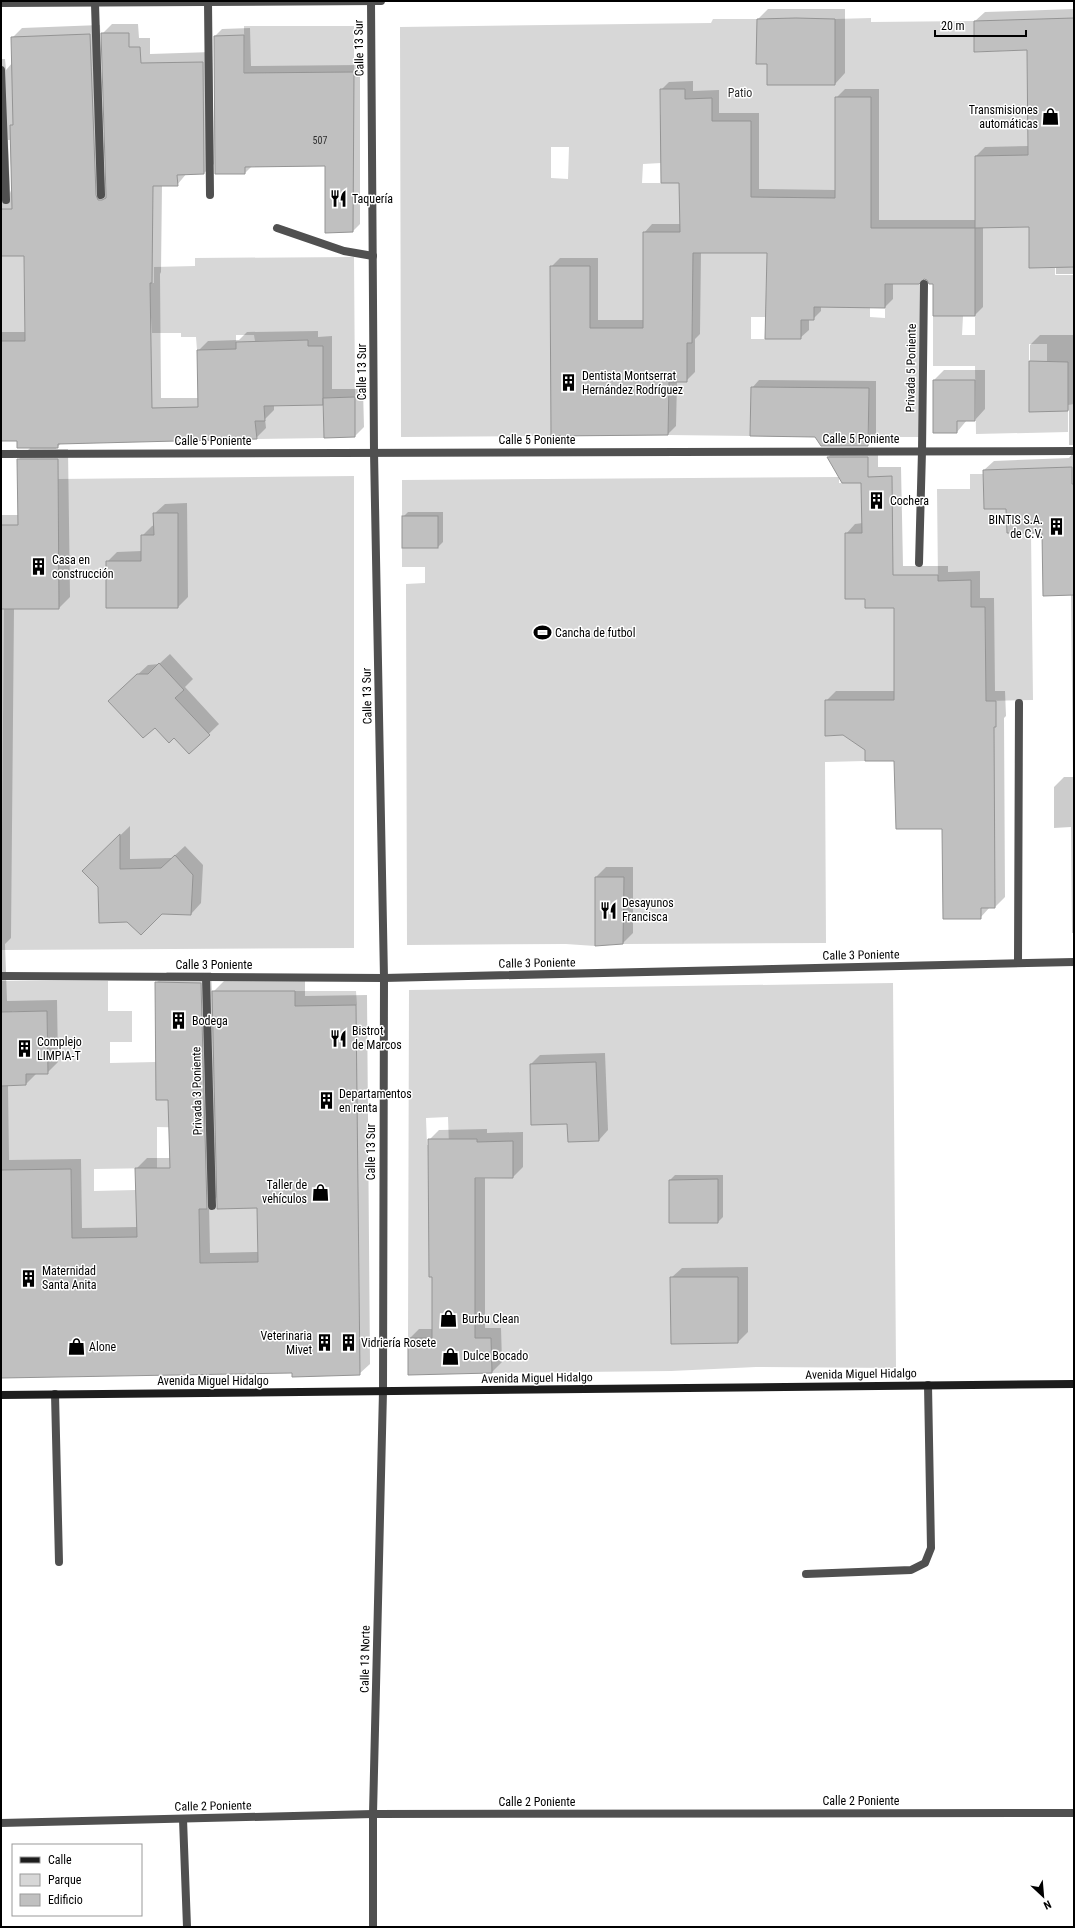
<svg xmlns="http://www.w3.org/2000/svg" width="1075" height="1928" font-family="'Roboto Condensed',sans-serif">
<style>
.green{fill:#d7d7d7;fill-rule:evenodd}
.shadow{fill:#0003;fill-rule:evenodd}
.building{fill:#c0c0c0;stroke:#949494}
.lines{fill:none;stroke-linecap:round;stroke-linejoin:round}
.lane{stroke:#505050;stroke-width:8}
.street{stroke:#505050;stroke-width:8}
.secondary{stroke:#1d1d1d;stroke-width:8}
.labels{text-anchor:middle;stroke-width:3;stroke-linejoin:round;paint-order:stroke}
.number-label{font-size:10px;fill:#303030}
.street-label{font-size:12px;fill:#000;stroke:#fff}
.park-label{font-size:12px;fill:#2e2e2e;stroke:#fff}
.poi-label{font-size:12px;fill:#000;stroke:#fff;text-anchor:start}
</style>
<rect width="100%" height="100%" fill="#fff"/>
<g class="green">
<path d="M871 18V22L974 21V52L1027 50 1028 184 996 156H975V228L1029 227V268H1055V275H1074V404L1068 405V362H1047V344H1029V411H1068V432L976 434 975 366H933V316H963L962 335H975V272L922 228H871V97H835V198H796L767 245 766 317H751V339H801V320H813L814 230 844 303 845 308H854L870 301V317L885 318V283L921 276 919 437H869V389L751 387 750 436 668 435 669 382 687 381V343H692L693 289 643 328H619V374L608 375V436H572L590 310V266L550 267 551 436 401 437 400 27 711 23 713 19H757V64H767L796 75H835V19ZM660 90 685 99 711 98 712 121 679 183H642L643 164 661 163 681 115H660ZM551 147H569L568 179 551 178ZM931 228H975V247ZM668 232 669 253H643V232Z"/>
<polygon points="244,26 354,26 354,72 284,73 245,121"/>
<polygon points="1,256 24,256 25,341 1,341"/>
<polygon points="354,257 355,397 323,398 322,346 308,346 308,340 255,341 254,335 236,335 236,349 197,350 196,337 181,337 181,333 152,333 151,317 116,318 115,283 154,283 154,267 195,266 195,258"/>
<polygon points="323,405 324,438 257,439 255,421 265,421 264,406"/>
<polygon points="970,474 983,474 984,509 1006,509 1007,533 1031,533 1033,700 986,701 985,607 971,607 938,581 937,489 970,489"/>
<path d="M354 476V948L1 950 4 609H59L58 479ZM154 513H177L178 608H154L153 559 141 560V535H154ZM120 561 138 568 137 608H106V562Z"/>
<polygon points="839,477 839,483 862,483 862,533 845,533 845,599 865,599 866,608 894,608 894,688 940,687 825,736 843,735 855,743 865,743 865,761 825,762 826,943 623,944 624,877 595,877 595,946 566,944 407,945 406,584 425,583 425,567 402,567 402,548 438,548 438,517 402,516 402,480"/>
<polygon points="1,981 108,981 108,1011 132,1011 132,1042 110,1042 110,1063 156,1062 156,1100 201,1100 201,1128 157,1127 157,1168 94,1169 94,1191 136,1190 137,1237 56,1239 72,1214 71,1170 1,1170 1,1086 26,1085 26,1074 48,1073 47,1011 12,1011 12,1024 1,1024"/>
<path d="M893 983 896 1368 756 1367 671 1371 492 1373 491 1338H408L409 990ZM448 1117 449 1146 427 1145 426 1118ZM463 1139H477V1142H492L513 1152V1178L450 1179 463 1146ZM718 1179V1223H669V1180ZM670 1277H738V1343L671 1344Z"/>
<polygon points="295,991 356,991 357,1005 328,1005 319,1064 357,1063 357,1070 295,1070"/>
<polygon points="296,1207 257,1240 258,1262 290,1261 211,1345 212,1375 201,1375 200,1322 231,1262 200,1263 199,1209"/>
</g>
<g class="shadow">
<polygon points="768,9 845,9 845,73 835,84 768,84 768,63 758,19"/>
<polygon points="1074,9 1074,274 1056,274 1056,267 1030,226 983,227 983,307 975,315 934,283 923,277 893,283 893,299 885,307 821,306 821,311 813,319 809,319 809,330 800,338 768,252 701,252 700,334 695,339 695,372 686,381 677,381 676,426 668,434 552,435 551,267 560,258 598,258 598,320 644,320 644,233 652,224 681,224 680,182 661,90 669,82 693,81 693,91 719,90 719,113 759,113 759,189 836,190 836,98 845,89 879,89 879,220 976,220 976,156 985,147 1029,146 1028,49 975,21 985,12"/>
<path d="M112 24H138L139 38H150V54L212 52 214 164 204 173H187L177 185H162L161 272 160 274 161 398H199L198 351 208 341 239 340 247 332 318 331V337L332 336V389H363L364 427 355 436 324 402 323 404 274 405V410L265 419 266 428 256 438 62 442 56 449H68L70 597 59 608H14L11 938 5 944 7 1001 57 1000 58 1062 47 1073 36 1074 26 1084 8 1085 9 1160 81 1159 82 1228 137 1227 136 1169 147 1158H171L169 1099 156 983 167 972H211L212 993 224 981H305V996L367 995 370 1364 359 1374 293 1372 1 1377V515H19L18 460 31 447 18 440H1V332H26L25 255H1V59H5L6 70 13 62 12 38 22 28 100 25 105 185 107 191 102 34ZM8 140H10L12 196 10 190ZM217 1197 258 1207 259 1252 210 1253 209 1205Z"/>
<polygon points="250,28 251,66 360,65 360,224 353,231 326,165 252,166 245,173 216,173 215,36 222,29"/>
<polygon points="1040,335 1074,335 1074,445 1069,445 1069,410 1030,411 1030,345"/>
<polygon points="944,370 985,370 985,409 975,420 967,420 957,432 934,380"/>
<polygon points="759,380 876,381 876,437 868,445 821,445 816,436 752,388"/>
<polygon points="838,448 878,448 878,467 901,467 903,566 948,566 948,572 980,571 980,598 994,598 995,691 1005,691 1006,716 1004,718 1005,897 995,907 990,907 980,918 943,828 895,760 826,701 836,691 895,691 895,607 866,598 846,534 855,524 863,523 862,482 828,457"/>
<polygon points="1074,452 1074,933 1072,933 1071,827 1054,828 1054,787 1064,777 1073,777 1071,594 1043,532 1007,508 984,470 994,461 1069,458"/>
<polygon points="187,503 188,597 178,607 107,562 117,552 142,551 142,536 152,526 155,525 154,514 165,504"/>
<polygon points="408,512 443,512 443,542 438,547 403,517"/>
<polygon points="170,654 193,679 185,687 219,724 189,753 174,737 120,691 148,665 159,664"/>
<polygon points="130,826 130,859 172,858 185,846 203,865 201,903 191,914 162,913 99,886 94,861"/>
<polygon points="606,867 633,867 633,933 623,943 596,945 596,877"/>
<polygon points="605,1053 608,1130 599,1140 531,1064 540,1055"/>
<polygon points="487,1129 487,1133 523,1132 523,1167 513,1177 485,1177 485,1328 501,1328 502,1362 492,1372 409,1339 419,1329 433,1329 429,1140 439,1130"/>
<polygon points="675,1175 723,1175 723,1217 718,1222 670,1222 670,1180"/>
<polygon points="748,1267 748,1332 738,1342 672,1343 671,1278 682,1268"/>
</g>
<g class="building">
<polygon points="796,18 835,19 835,85 767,85 767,64 756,64 757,19"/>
<polygon points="1074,18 1074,267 1029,268 1029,227 975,228 975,156 1028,155 1027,50 974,52 974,21"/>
<polygon points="101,33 129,33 129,47 140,47 141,63 203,62 204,174 177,175 178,186 153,186 152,283 150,283 152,408 198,407 197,350 236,349 236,342 308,340 308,346 323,346 323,405 264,406 265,421 255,421 257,439 58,444 58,448 17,448 17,441 1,441 1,341 25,341 24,256 1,256 1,209 12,209 10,125 13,125 11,37 90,34 96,195 98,200 102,200 106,198 106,195"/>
<polygon points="244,35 244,73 354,72 353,232 325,233 325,166 245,167 245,174 215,174 214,36"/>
<polygon points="660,89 685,89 685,99 712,98 712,121 751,121 751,197 835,198 835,97 871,97 871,228 975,228 975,316 933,316 933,284 929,284 927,280 924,279 919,284 885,284 885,308 814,307 814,320 801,320 801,339 765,339 767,253 693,253 692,343 687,343 687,382 669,382 668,435 551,436 550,266 590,266 590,328 643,328 643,232 680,232 679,183 661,183"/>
<polygon points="1029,361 1068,362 1068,411 1029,412"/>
<polygon points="933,380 975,380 975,421 957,421 957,433 933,433"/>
<polygon points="751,387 869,388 868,446 821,446 815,437 750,436"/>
<polygon points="355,397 355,437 324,438 323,398"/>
<polygon points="827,457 868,457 868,477 892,476 893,575 938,575 938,581 971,580 971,607 985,607 986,701 996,701 996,727 994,727 995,908 981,908 981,919 943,919 942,829 896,829 894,761 865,761 865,750 843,735 825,736 825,700 894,700 894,608 865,608 865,599 845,599 845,533 862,533 861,483 842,483"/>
<polygon points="17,459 58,459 59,609 1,609 1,525 18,525"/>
<polygon points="1072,467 1072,484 1074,484 1074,595 1043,596 1042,533 1007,533 1006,509 984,509 983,470"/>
<polygon points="153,513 178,513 178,608 106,608 106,561 141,561 141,535 154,535"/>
<rect x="402" y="516" width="36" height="32"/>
<polygon points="159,663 184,690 175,698 210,735 189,754 174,738 169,743 155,728 143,738 108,701 137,674 148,674"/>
<polygon points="120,834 120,869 161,868 175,855 193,875 191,915 162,914 141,935 127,922 99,923 98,887 82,871"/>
<polygon points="595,877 624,877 623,944 595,946"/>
<polygon points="155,982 201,983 207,1209 199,1209 200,1263 258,1262 257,1208 217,1209 212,991 295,991 295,1006 356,1005 360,1375 292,1377 292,1373 1,1378 1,1170 71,1169 72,1238 137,1237 135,1168 170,1168 168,1100 156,1100"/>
<polygon points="47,1011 48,1074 26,1074 26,1085 1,1086 1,1012"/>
<polygon points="596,1062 599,1141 568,1142 567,1124 531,1125 530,1064"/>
<polygon points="428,1139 477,1139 477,1142 513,1141 513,1178 475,1178 475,1338 491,1338 492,1373 408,1375 408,1338 432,1338 432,1277 429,1277"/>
<polygon points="718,1179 718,1223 669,1223 669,1180"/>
<polygon points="670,1277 738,1277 738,1343 671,1344"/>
</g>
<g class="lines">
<g class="lane">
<polyline points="277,228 344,251 373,256"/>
<polyline points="919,563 922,451"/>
<polyline points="183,1819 187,1927"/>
</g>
<g class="street">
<polyline points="371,1 374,452 384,978 383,1391 373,1814 373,1927"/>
<polyline points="208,2 210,195"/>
<polyline points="1,3 381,1"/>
<polyline points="95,4 101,195"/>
<polyline points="1,70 6,200"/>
<polyline points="922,451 924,284"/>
<polyline points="1,454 1074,451"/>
<polyline points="1018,963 1019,703"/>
<polyline points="1,976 384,978 1074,962"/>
<polyline points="206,977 212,1206"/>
<polyline points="55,1394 59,1562"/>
<polyline points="806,1574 911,1570 925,1563 931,1548 928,1385"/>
<polyline points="1,1823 373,1814 1074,1813"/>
</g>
<polyline class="secondary" points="1,1395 1074,1384"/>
</g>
<defs>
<symbol id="shop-bare" viewBox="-9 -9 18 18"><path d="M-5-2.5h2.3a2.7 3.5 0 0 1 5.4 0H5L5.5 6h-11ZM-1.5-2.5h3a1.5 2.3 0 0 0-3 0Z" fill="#000" stroke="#fff" stroke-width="2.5" paint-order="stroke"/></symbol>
<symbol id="restaurant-bare" viewBox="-9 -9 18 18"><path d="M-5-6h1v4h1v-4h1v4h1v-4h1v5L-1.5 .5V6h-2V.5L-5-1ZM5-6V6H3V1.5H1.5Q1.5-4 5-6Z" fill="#000" stroke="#fff" stroke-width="2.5" paint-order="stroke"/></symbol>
<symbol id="building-bare" viewBox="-9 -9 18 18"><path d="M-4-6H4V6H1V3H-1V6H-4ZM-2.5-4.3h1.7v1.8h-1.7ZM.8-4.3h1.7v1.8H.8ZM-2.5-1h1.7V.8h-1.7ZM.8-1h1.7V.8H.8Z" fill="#000" stroke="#fff" stroke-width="2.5" paint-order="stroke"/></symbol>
<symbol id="stadium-bare" viewBox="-9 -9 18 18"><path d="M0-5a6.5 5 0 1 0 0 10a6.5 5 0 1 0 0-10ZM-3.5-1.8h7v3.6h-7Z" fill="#000" stroke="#fff" stroke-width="2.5" paint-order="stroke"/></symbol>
</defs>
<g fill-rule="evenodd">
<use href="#shop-bare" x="1038" y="104" width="25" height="25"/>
<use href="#restaurant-bare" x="326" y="186" width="25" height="25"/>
<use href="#building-bare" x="556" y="370" width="25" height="25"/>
<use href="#building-bare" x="864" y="488" width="25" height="25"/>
<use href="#building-bare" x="1044" y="514" width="25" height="25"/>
<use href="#building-bare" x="26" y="554" width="25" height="25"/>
<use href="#stadium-bare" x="530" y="620" width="25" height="25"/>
<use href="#restaurant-bare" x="596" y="898" width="25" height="25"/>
<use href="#building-bare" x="166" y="1008" width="25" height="25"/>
<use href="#restaurant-bare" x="326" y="1026" width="25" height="25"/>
<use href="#building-bare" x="12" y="1036" width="25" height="25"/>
<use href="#building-bare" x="314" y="1088" width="25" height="25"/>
<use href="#shop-bare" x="308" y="1180" width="25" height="25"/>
<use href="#building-bare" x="16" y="1266" width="25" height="25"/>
<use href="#shop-bare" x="436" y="1306" width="25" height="25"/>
<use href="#building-bare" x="312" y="1330" width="25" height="25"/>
<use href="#building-bare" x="336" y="1330" width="25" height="25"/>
<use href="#shop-bare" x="64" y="1334" width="25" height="25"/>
<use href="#shop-bare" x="438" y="1344" width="25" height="25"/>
</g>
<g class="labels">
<g class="number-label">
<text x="320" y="144">507</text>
</g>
<g class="street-label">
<text transform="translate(359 48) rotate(-91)" y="4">Calle 13 Sur</text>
<text transform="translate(911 368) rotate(-89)" y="4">Privada 5 Poniente</text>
<text transform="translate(362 372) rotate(-90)" y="4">Calle 13 Sur</text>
<text x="861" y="443">Calle 5 Poniente</text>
<text x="537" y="444">Calle 5 Poniente</text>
<text x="213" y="445">Calle 5 Poniente</text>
<text transform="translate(367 696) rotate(-91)" y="4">Calle 13 Sur</text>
<text transform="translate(861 955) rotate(-1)" y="4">Calle 3 Poniente</text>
<text transform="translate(537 963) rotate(-1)" y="4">Calle 3 Poniente</text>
<text x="214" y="969">Calle 3 Poniente</text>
<text transform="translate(197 1091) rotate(-91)" y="4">Privada 3 Poniente</text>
<text transform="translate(371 1152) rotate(-90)" y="4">Calle 13 Sur</text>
<text transform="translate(861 1374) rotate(-1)" y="4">Avenida Miguel Hidalgo</text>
<text transform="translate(537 1378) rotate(-1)" y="4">Avenida Miguel Hidalgo</text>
<text x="213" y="1385">Avenida Miguel Hidalgo</text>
<text transform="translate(365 1659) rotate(-89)" y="4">Calle 13 Norte</text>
<text x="861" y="1805">Calle 2 Poniente</text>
<text x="537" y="1806">Calle 2 Poniente</text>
<text transform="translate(213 1806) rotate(-1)" y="4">Calle 2 Poniente</text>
</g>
<g class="park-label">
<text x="740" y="97">Patio</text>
</g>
<g class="poi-label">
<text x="1038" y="114" text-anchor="end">Transmisiones<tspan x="1038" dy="14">automáticas</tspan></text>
<text x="352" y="203">Taquería</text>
<text x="582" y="380">Dentista Montserrat<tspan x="582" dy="14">Hernández Rodríguez</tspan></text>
<text x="890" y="505">Cochera</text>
<text x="1043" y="524" text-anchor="end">BINTIS S.A.<tspan x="1043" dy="14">de C.V.</tspan></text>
<text x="52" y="564">Casa en<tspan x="52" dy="14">construcción</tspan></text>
<text x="555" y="637">Cancha de futbol</text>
<text x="622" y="907">Desayunos<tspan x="622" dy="14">Francisca</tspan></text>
<text x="192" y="1025">Bodega</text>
<text x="352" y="1035">Bistrot<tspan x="352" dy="14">de Marcos</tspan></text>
<text x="37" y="1046">Complejo<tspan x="37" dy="14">LIMPIA-T</tspan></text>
<text x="339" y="1098">Departamentos<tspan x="339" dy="14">en renta</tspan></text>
<text x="307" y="1189" text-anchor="end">Taller de<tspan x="307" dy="14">vehículos</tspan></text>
<text x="42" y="1275">Maternidad<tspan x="42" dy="14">Santa Anita</tspan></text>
<text x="462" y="1323">Burbu Clean</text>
<text x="312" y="1340" text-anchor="end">Veterinaria<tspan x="312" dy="14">Mivet</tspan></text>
<text x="361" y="1347">Vidriería Rosete</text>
<text x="89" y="1351">Alone</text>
<text x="463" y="1360">Dulce Bocado</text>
</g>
</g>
<rect width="1075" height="1928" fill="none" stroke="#000000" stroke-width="4"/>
<rect x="12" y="1844" width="130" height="72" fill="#ffffff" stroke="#999999"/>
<rect x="20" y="1857" width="20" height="6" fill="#1d1d1d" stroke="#999999"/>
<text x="48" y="1864" font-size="12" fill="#000000">Calle</text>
<rect x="20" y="1874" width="20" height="12" fill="#d7d7d7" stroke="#999999"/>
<text x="48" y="1884" font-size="12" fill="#000000">Parque</text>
<rect x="20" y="1894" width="20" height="12" fill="#c0c0c0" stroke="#999999"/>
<text x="48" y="1904" font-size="12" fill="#000000">Edificio</text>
<g transform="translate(1043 1896) rotate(154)" stroke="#ffffff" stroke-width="3" paint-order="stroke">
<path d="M0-3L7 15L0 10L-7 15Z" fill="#000000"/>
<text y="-6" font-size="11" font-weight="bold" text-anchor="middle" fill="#000000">N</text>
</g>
<path d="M935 30v6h91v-6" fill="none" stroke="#000000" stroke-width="2"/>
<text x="941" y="30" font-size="12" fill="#000000" stroke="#ffffff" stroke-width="3" paint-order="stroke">20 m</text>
</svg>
